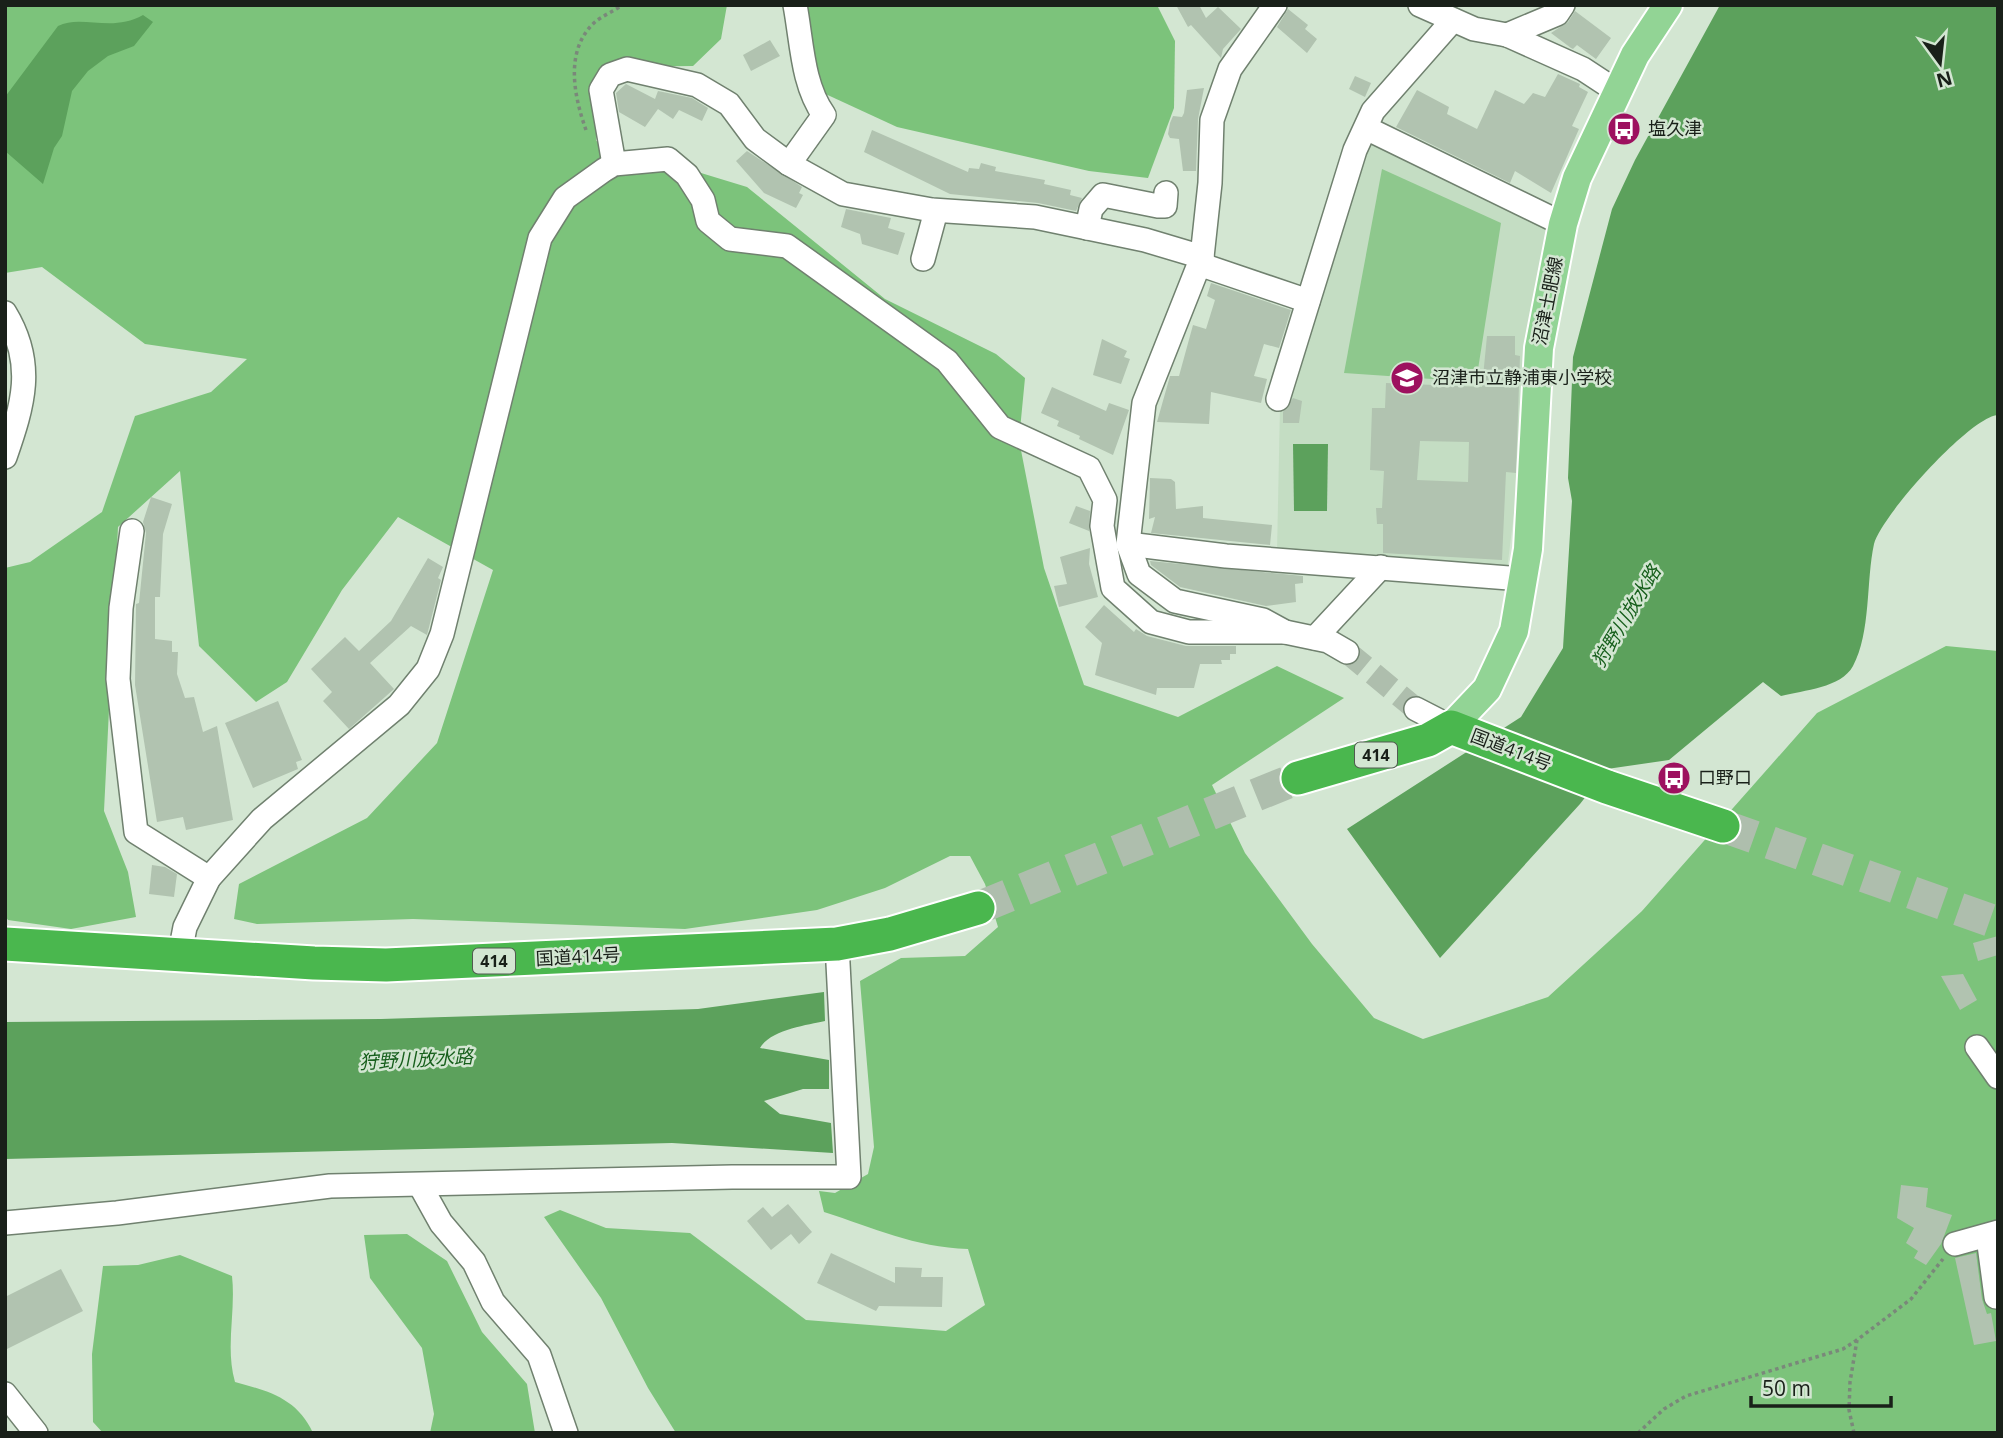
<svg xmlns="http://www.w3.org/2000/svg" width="2003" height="1438" font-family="'Open Sans','Noto Sans JP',sans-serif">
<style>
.built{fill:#c4ddc3}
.green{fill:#8ec88d}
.forest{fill:#7cc37b}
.water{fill:#5ca15c}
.building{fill:#b1c3b0;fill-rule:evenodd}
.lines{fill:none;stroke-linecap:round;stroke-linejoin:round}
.minor-tunnel{stroke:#aebead;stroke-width:23;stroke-dasharray:23 11;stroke-linecap:butt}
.highway-tunnel{stroke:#aebead;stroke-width:33;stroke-dasharray:33 17;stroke-linecap:butt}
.minor-casing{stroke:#70816f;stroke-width:26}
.major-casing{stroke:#fff;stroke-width:32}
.highway-casing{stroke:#fff;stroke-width:37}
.path{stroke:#7a887a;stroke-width:3.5;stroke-dasharray:3.5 3.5;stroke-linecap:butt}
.minor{stroke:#fff;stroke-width:23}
.major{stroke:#92d495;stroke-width:28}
.highway{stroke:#4ab74e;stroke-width:33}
.labels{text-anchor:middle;stroke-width:5;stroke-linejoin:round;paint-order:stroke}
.shield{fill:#d3e6d2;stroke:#515b50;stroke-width:2}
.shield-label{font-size:16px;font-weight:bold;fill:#192019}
.poi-label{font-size:18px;fill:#192019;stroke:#d3e6d2;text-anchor:start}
.street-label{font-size:18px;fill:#192019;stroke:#d3e6d2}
.water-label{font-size:19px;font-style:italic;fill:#175f1c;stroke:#d3e6d2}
</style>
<rect width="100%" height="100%" fill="#d3e6d2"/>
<polygon class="built" points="1370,142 1549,230 1507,570 1277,552 1280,406"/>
<polygon class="green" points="1382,169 1501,223 1476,382 1344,373"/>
<g class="forest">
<path d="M5 5H727L721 39 693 66 602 67 596 141 747 187 885 299 996 354 1025 378 1019 440 1044 568 1084 685 1178 717 1277 666 1344 698 1212 785 1245 853 1312 944 1374 1018 1423 1039 1548 997 1642 911 1817 713 1946 646 1998 651V1433H676L648 1388 601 1298 544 1217 560 1210 606 1228 690 1233 806 1320 946 1331 985 1305 968 1249C914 1247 874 1228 824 1212L819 1191 835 1193 868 1174 874 1147 860 981 901 958 965 956 998 927 985 884 970 856H950L885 888 817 910 685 929 413 919 257 924 234 919 239 884 367 818 437 743 493 570 398 517 342 590 287 682 256 702 199 646 180 471 118 527 104 811 128 872 136 917 71 929 8 920 5 916V568L30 562 102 512 135 416 211 392 247 359 145 344 42 267 5 273Z"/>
<polygon points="805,5 1157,5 1175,41 1174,108 1148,178 1089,171 897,127 819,91"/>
<polygon points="407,1234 447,1261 482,1332 527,1384 535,1433 430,1433 434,1414 422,1348 370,1278 364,1235"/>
<path d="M180 1255 232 1276C236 1312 225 1347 235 1382 268 1391 297 1398 313 1433H103L93 1422 92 1354 103 1266 138 1265Z"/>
</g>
<g class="water">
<path d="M1720 5H1998V415C1971 416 1881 516 1874 544 1866 580 1871 633 1853 666 1841 688 1804 690 1781 696L1763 682 1669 760 1607 769 1580 804 1440 958 1347 829 1521 717 1563 648 1572 501 1568 478 1573 357 1612 209 1635 160Z"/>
<path d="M143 15 153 22 134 46 108 56 88 71 72 91 62 136 54 148 43 184 5 151V97L58 26C81 14 112 33 143 15Z"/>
<polygon points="1293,444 1328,444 1327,511 1294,511"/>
<path d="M824 992 825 1021C807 1025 770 1030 760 1048L829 1060V1089H803L764 1101 780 1114 831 1123 833 1153 672 1143 5 1159V1022L381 1019 698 1009Z"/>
</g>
<g class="building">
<polygon points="1176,5 1199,5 1206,18 1218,7 1241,29 1223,49 1221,58 1191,25 1188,27"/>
<polygon points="1288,9 1308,25 1305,29 1317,39 1307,53 1277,27"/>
<polygon points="1575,11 1611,38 1596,59 1577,45 1573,49 1571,48 1551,33 1568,22"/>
<polygon points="770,40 780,56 751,71 743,55"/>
<polygon points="1558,74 1580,84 1579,87 1588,92 1572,126 1579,129 1551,193 1515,171 1510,183 1396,127 1417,90 1449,107 1447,114 1477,129 1495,90 1524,104 1533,93 1545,97"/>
<polygon points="1355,76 1371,83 1365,97 1349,89"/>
<polygon points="626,84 655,99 658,91 692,98 708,108 702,121 679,110 673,119 658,109 645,127 619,112 616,93"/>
<polygon points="1204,88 1198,119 1196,171 1183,171 1179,139 1170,138 1168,134 1170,123 1173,116 1182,117 1184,113 1187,90"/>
<polygon points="872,130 968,172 969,168 979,169 981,163 996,167 995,171 1045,180 1044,184 1071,190 1070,195 1082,198 1076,211 1038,203 950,194 864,152"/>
<polygon points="747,151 802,187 799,193 803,195 796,208 764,193 736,161"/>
<polygon points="846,209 891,218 888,228 905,233 898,255 862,244 860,234 841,227"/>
<polygon points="1211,283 1291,310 1279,348 1264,344 1254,376 1267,379 1261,403 1211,392 1209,424 1157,422 1170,376 1179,376 1193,325 1206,329 1215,300 1207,296"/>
<path d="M1487 336H1515V355L1520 356 1516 473 1506 472 1502 560 1383 553V524H1377L1376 508H1382L1384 471 1370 470 1372 408H1385L1386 383 1482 387ZM1420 441 1469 442 1468 482 1417 480Z"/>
<polygon points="1102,339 1127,351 1124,357 1130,359 1121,384 1093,375"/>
<polygon points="1052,387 1106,411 1109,403 1129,410 1113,455 1079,439 1080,436 1057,426 1059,421 1041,413"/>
<polygon points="1293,398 1302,401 1299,423 1283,423 1283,412"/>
<polygon points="1150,478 1171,479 1175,482 1176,509 1203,506 1203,518 1272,525 1270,545 1151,533 1155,517 1149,519"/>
<polygon points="151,497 172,504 163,534 160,597 155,597 155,639 172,641 172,652 178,652 177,674 185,698 194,697 203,732 217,726 233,820 186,830 183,817 157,822 135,685 136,604 139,603 146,533 143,522"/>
<polygon points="1076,506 1090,511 1089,531 1069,523"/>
<polygon points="1090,548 1089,564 1098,597 1059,607 1054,586 1067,584 1060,557"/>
<polygon points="428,558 443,567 438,578 441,580 427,635 411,626 370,663 394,689 349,729 323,701 332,692 311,669 345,637 359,651 391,621"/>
<polygon points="1150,561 1303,576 1303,583 1295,584 1296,602 1266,606 1180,587 1151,565"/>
<polygon points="1104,605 1134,632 1136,629 1147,636 1186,646 1236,646 1236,654 1230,654 1230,660 1221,660 1222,664 1200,664 1194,688 1157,688 1156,695 1095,675 1102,643 1085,627"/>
<polygon points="278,701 302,760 296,762 298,769 253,788 225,723"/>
<polygon points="152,865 165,867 177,874 174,897 149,894"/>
<polygon points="1998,936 1998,955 1978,961 1973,943"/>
<polygon points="1963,974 1977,1000 1960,1010 1941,976"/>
<polygon points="1901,1185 1928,1188 1926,1207 1952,1215 1941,1244 1926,1265 1914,1258 1918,1251 1906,1243 1914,1228 1897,1218"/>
<polygon points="788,1204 812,1232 799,1244 791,1234 771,1250 747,1221 763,1207 772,1217"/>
<polygon points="831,1253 895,1283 895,1267 922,1268 921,1277 943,1277 942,1307 879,1306 876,1311 817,1283"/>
<polygon points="1976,1253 1982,1299 1987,1314 1991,1313 1996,1341 1974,1345 1955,1258"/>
<polygon points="61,1269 83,1311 5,1350 5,1297"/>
</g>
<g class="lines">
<polyline class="minor-tunnel" points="1347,652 1416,709"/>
<g class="highway-tunnel">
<polyline points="1723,826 1998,923"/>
<polyline points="978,908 1298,778"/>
</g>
<defs>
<g id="minor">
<polyline points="1275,5 1230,69 1212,120 1210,183 1202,257 1144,403 1128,544 1139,574 1175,601 1263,620 1285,632 1328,641 1347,652"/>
<polyline points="1420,5 1474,29 1507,35 1583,69 1618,92"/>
<polyline points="1507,35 1557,14 1563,5"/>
<polyline points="1366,128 1563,224"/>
<polyline points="614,164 601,90 610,75 627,69 697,85 729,104 755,139 789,164 843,194 932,210 1035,217 1145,240 1202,257"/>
<path d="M789 164 824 115C802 84 802 42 795 5"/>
<polyline points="1087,228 1091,209 1103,195 1158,206 1165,206 1166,193"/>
<polyline points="923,259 936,211"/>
<polyline points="1199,264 1308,301"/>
<path d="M5 313C36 364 23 405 5 457"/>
<polyline points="1278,399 1355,150 1373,111 1453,20"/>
<polyline points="132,531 121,608 118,679 136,832 209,878"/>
<polyline points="1128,544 1226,556 1522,579"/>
<polyline points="1315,638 1381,567"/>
<polyline points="1416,709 1451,727"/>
<polyline points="180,953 185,927 209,878 262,819 399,705 428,669 442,634 540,238 565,198 604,170 614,164 668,159 687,175 703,200 708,221 730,239 787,246 947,361 1000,427 1089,468 1105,500 1102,526 1113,588 1151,622 1189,632 1285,632"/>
<polyline points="1977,1047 1998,1077"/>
<polyline points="421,1187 441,1223 474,1262 493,1302 539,1355 566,1433"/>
<polyline points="5,1223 117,1213 330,1186 732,1177 849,1177 837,944"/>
<polyline points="1988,1237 1996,1297"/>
<polyline points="1955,1244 1998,1232"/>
<polyline points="5,1394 36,1433"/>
</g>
<polyline id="major" points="1451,727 1487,689 1514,631 1528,549 1539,348 1563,224 1577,178 1635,55 1668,5"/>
<g id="highway">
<polyline points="1298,778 1428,740 1451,727 1607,787 1723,826"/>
<polyline points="5,944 314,963 386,965 837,944 890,934 978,908"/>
</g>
</defs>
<use href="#minor" class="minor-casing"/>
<use href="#major" class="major-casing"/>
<use href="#highway" class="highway-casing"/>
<g class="path">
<path d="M586 130C574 96 564 50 595 22 602 16 614 11 622 5"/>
<polyline points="1638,1433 1664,1409 1686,1396 1843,1349 1857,1340"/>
<polyline points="1854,1433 1849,1410 1850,1382 1857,1340 1911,1299 1943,1259"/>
</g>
<use href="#minor" class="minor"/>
<use href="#major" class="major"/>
<use href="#highway" class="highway"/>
</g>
<defs>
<symbol id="bus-disc" viewBox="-11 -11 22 22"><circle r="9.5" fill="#9d115f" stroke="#d3e6d2"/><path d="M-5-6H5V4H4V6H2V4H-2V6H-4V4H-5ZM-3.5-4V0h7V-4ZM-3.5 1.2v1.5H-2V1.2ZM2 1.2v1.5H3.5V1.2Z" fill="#fff"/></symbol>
<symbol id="school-disc" viewBox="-11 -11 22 22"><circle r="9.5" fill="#9d115f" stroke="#d3e6d2"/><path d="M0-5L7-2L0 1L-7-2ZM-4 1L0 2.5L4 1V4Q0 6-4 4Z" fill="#fff"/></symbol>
</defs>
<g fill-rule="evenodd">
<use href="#bus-disc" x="1605" y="110" width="38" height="38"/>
<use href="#school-disc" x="1388" y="359" width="38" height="38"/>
<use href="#bus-disc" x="1655" y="759" width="38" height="38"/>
</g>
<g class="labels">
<g class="shield">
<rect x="1355" y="742.5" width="42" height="25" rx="5"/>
<rect x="473" y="948.5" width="42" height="25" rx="5"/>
</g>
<g class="shield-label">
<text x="1376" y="761">414</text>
<text x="494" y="967">414</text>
</g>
<g class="poi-label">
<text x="1648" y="135">塩久津</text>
<text x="1432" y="384">沼津市立静浦東小学校</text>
<text x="1698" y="784">口野口</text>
</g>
<g class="street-label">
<text transform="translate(1548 301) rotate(-79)" y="6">沼津土肥線</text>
<text transform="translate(1511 750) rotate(21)" y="6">国道414号</text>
<text transform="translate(578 957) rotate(-3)" y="6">国道414号</text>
</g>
<g class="water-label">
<text transform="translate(1626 616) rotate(-59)" y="7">狩野川放水路</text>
<text transform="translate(416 1059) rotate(-3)" y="7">狩野川放水路</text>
</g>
</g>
<rect width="2003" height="1438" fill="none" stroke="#192019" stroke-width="14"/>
<g transform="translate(1940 63) rotate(165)" stroke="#d3e6d2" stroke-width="5" paint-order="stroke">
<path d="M0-5L12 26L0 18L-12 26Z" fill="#192019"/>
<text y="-10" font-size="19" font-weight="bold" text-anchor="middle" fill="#192019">N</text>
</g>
<path d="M1751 1396v10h140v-10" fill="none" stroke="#192019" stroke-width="3.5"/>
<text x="1762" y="1396" font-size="21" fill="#192019" stroke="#d3e6d2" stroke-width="5" paint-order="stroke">50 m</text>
</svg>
